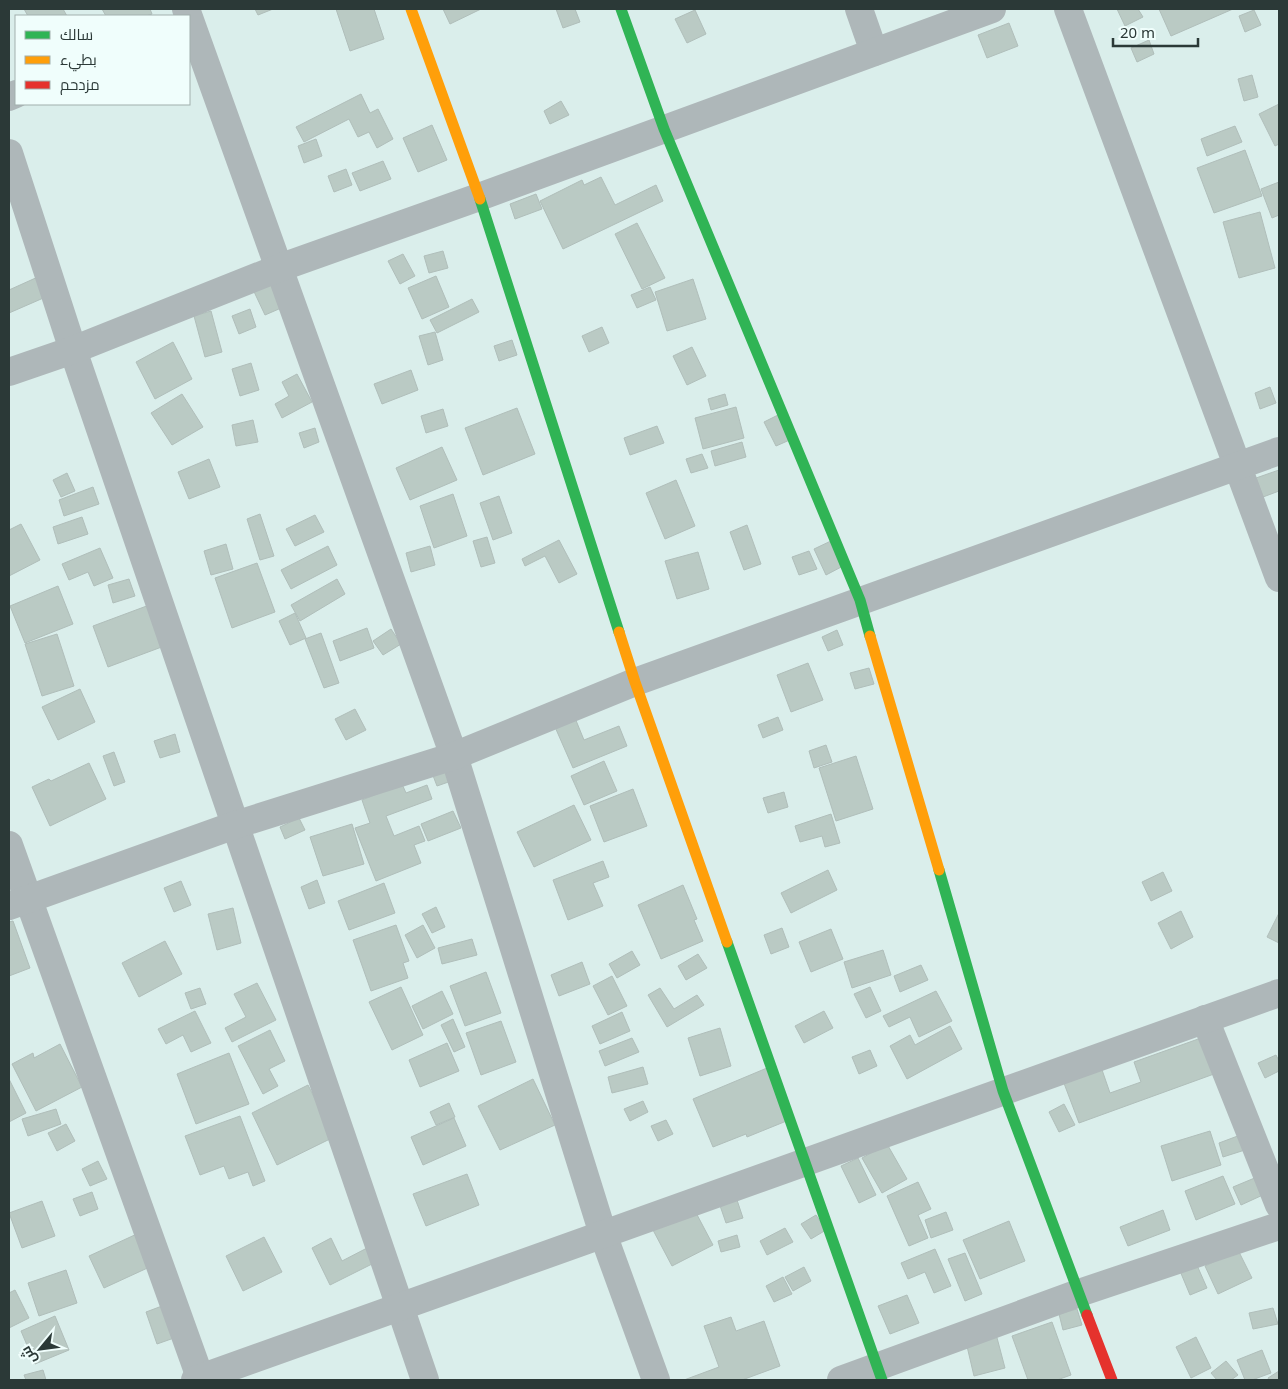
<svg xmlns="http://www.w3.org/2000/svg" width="1288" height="1389" font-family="'Noto Sans',Cairo,sans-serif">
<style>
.building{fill:#bacac4;stroke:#b0beba}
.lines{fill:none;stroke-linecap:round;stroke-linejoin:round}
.street{stroke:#aeb7b9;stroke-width:28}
.fast{stroke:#30b455;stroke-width:11}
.slow{stroke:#ff9f0a;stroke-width:11}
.jam{stroke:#e5322d;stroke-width:11}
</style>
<rect width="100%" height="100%" fill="#daeeeb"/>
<g class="building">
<polygon points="24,9 63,9 67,16 28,16"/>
<polygon points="102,9 150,9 152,14 146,16 106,16"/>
<polygon points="255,9 273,9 258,15"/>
<polygon points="336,9 374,9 384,39 350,51"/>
<polygon points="443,9 481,9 450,24"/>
<polygon points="556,9 575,9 580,22 563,28"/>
<polygon points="1117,9 1138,9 1143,17 1125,26"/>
<polygon points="1159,9 1233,9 1171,36"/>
<polygon points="695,10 706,34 687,43 675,19"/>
<polygon points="1254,10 1261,25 1245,32 1239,16"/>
<polygon points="1009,23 1018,46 987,58 978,35"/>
<polygon points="1149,40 1154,54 1137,62 1131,48"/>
<polygon points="1252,75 1258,97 1244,101 1238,79"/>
<polygon points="361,94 370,113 378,109 393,139 377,148 369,132 358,137 349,119 304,142 296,127"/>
<polygon points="561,101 569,115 550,124 544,111"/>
<polygon points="1279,104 1279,144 1275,146 1259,114"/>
<polygon points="432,125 447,160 418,172 403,138"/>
<polygon points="1235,126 1242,142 1207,156 1201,139"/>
<polygon points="316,139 322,156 304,163 298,146"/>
<polygon points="1245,150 1262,196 1214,213 1197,168"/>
<polygon points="383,161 391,179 360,191 352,173"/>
<polygon points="346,169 352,185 334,192 328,176"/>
<polygon points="601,177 615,205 656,185 663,201 563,249 540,201 582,180 584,185"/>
<polygon points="1279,182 1279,215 1272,218 1261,189"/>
<polygon points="536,194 542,209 515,219 510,204"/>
<polygon points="1260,212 1275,268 1239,278 1223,222"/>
<polygon points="637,223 665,278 642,289 615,234"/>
<polygon points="443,251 448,268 429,273 424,256"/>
<polygon points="403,254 415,276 400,284 388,261"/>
<polygon points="279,267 295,302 265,315 249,281"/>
<polygon points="40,276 48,296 9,313 9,290"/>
<polygon points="436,276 449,307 422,319 408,288"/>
<polygon points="693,279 706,319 667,331 655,292"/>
<polygon points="650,287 656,300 637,308 631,295"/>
<polygon points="472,299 479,312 437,333 430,320"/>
<polygon points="250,309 256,327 239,334 232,316"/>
<polygon points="211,311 222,352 205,357 194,316"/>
<polygon points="602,327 609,343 589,352 582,336"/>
<polygon points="435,332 443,360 428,365 419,336"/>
<polygon points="512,340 517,355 499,361 494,346"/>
<polygon points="173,342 192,379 155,399 136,362"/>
<polygon points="692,347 706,376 687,385 673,356"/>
<polygon points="251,363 259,390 240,396 232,369"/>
<polygon points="411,370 418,390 382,404 374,384"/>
<polygon points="297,374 312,402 282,418 275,404 289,396 282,382"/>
<polygon points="1270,387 1276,403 1260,409 1255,393"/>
<polygon points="182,394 203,427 172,445 151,413"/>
<polygon points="725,394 728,405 711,410 708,399"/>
<polygon points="736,407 744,438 703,449 695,418"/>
<polygon points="517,408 535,454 483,475 465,428"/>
<polygon points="443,409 448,426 426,433 421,416"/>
<polygon points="780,414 792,439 776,446 764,422"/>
<polygon points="253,420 258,442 236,446 232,425"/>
<polygon points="657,426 664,443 630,455 624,438"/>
<polygon points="315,428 319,442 304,448 299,433"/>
<polygon points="742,442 746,457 715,466 711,451"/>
<polygon points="442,447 457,480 410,500 396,468"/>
<polygon points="702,454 708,468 691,473 686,459"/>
<polygon points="209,459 220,487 189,499 178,472"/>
<polygon points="1279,470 1279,491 1263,497 1256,478"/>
<polygon points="67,473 75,491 61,497 53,480"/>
<polygon points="676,480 695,526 665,539 646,493"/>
<polygon points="93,487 99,504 64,516 59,500"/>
<polygon points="453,494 467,536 434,548 420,506"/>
<polygon points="499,496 512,533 493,540 480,503"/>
<polygon points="260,514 274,556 260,560 247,519"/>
<polygon points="315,515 324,532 295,546 286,529"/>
<polygon points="82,517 88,534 58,544 53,527"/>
<polygon points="21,524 40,560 9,576 9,530"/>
<polygon points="747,525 761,564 744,570 730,532"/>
<polygon points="487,537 495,563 481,567 473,541"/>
<polygon points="559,540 577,574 559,583 545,556 525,566 522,559"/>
<polygon points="833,540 845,565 826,575 814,549"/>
<polygon points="226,544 233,569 211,575 204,551"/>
<polygon points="328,546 337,565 291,589 281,570"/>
<polygon points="430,546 435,565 411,572 406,553"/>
<polygon points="100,548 113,578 94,586 88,572 69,580 62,564"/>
<polygon points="809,551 817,569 799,575 792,557"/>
<polygon points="698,552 709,589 677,599 665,561"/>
<polygon points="257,563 275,612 232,628 215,578"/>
<polygon points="129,579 135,596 113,603 108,585"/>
<polygon points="337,579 345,594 300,621 291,605"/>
<polygon points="58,586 73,624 25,643 10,606"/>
<polygon points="152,604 167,645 108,667 93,626"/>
<polygon points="295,613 306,638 290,645 279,621"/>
<polygon points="367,628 374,648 340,661 333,641"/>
<polygon points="391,629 401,644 383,655 373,641"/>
<polygon points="837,630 843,645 828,651 822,637"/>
<polygon points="321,633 339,683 324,688 305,639"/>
<polygon points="57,634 74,686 42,696 25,644"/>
<polygon points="808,663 823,700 791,712 777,675"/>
<polygon points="869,668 874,684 855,689 850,673"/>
<polygon points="80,689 95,722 58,740 42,707"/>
<polygon points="355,709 366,730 346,740 335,719"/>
<polygon points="778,717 783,730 763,738 758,725"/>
<polygon points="575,718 584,740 619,726 627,746 573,768 555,727"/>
<polygon points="175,734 180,752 160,758 154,741"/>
<polygon points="826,745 832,762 814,768 809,751"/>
<polygon points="114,752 125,782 114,786 103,756"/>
<polygon points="856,756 873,809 836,821 819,768"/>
<polygon points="604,761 617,791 584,805 571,776"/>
<polygon points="89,763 106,799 50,826 32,787 49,779 51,781"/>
<polygon points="453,765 457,779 437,786 432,773"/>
<polygon points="402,784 406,793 427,785 432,799 386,816 394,836 419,826 425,841 414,845 421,863 376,881 355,828 370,823 362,800"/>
<polygon points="633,789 647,826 604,842 590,806"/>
<polygon points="784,792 788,807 768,813 763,798"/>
<polygon points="574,805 591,840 534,867 517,832"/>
<polygon points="453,811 461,828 428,841 421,824"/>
<polygon points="831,814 840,843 825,847 822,836 800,842 795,826"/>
<polygon points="299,818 305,830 285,839 280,827"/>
<polygon points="352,824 364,864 323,876 310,837"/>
<polygon points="603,861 609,877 593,883 603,906 568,920 553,880"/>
<polygon points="828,870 837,890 791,913 781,893"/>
<polygon points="1163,872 1172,891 1151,901 1142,882"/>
<polygon points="317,880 325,903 309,909 301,887"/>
<polygon points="181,881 191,905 174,912 164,888"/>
<polygon points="384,883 395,913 349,930 338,901"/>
<polygon points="683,885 697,919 694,920 703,941 661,959 638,905"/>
<polygon points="436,907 445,927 432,933 422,914"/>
<polygon points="233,908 241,943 217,950 208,914"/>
<polygon points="1181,911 1193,937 1171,949 1158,923"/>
<polygon points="1279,913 1279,943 1267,937"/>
<polygon points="13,921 30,968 9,976 9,922"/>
<polygon points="396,925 409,961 403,963 408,978 371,991 353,940"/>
<polygon points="423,925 435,948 417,958 405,935"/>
<polygon points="782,928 789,947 771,954 764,935"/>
<polygon points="831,929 843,959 811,972 799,942"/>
<polygon points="472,939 477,955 442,964 438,948"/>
<polygon points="165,941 182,974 139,997 122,963"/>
<polygon points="883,950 891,975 852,988 844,962"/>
<polygon points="632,951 640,965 617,978 609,964"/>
<polygon points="698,954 707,968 686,980 678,966"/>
<polygon points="582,962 590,984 559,996 551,975"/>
<polygon points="921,965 928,980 900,992 894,976"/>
<polygon points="486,972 501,1013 465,1026 450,986"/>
<polygon points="612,976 627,1006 608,1015 593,986"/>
<polygon points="257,983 276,1020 232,1042 225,1028 246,1017 234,994"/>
<polygon points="401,987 423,1035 392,1050 369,1002"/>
<polygon points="870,987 881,1011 866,1018 854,994"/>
<polygon points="200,988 206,1004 191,1009 185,993"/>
<polygon points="660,988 674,1009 697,995 704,1005 667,1027 648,995"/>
<polygon points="442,991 453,1014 423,1029 412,1006"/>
<polygon points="936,991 952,1021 919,1037 910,1017 889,1027 883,1016"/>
<polygon points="195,1011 211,1043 191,1052 183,1035 166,1044 158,1029"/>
<polygon points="824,1011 833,1028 804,1043 795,1026"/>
<polygon points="622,1012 630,1031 600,1044 592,1026"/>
<polygon points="453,1019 465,1047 454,1052 441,1025"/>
<polygon points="501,1021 516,1062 481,1075 466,1033"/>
<polygon points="950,1026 962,1049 907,1079 890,1046 910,1035 915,1045"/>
<polygon points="720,1028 731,1066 700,1076 688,1038"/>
<polygon points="270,1030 285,1061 269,1069 278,1086 263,1094 238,1046"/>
<polygon points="632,1038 639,1052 605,1066 599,1051"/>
<polygon points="1201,1038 1214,1074 1079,1123 1062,1078 1100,1064 1110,1093 1141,1082 1134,1062"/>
<polygon points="447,1043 459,1071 420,1087 409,1060"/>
<polygon points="60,1044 82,1087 36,1111 12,1064 33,1053 34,1058"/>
<polygon points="870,1050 877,1066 859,1074 852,1057"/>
<polygon points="229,1053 249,1104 196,1124 177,1074"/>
<polygon points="1276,1055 1279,1061 1279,1071 1265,1078 1258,1063"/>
<polygon points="643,1067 648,1084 612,1093 608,1077"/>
<polygon points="767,1068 789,1120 747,1137 746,1134 713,1147 693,1099"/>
<polygon points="9,1079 26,1113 9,1122"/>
<polygon points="533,1079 555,1125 500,1150 478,1106"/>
<polygon points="308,1085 334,1137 277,1165 252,1113"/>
<polygon points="643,1101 648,1112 630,1121 624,1109"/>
<polygon points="449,1103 455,1117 436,1125 430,1112"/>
<polygon points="1064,1104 1075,1125 1059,1132 1049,1112"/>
<polygon points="56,1109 61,1124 28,1136 22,1119"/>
<polygon points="240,1116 265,1181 253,1186 248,1172 229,1179 224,1166 200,1175 185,1136"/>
<polygon points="454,1118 466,1146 423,1165 411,1137"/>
<polygon points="666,1120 673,1134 658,1141 651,1126"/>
<polygon points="66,1124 75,1141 57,1151 48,1133"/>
<polygon points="1210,1131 1221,1165 1172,1181 1161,1146"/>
<polygon points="1243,1134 1248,1149 1223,1157 1219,1143"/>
<polygon points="887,1144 907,1179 882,1193 862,1158"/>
<polygon points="858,1158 876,1195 859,1203 841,1166"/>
<polygon points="98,1161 107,1179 90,1186 82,1169"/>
<polygon points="467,1174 479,1205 426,1226 413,1194"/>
<polygon points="1223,1176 1235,1204 1196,1220 1185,1191"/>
<polygon points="1257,1177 1265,1194 1241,1205 1233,1187"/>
<polygon points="918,1182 931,1209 918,1215 928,1238 909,1246 887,1196"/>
<polygon points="733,1188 743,1218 726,1223 716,1194"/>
<polygon points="92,1192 98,1209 80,1216 73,1199"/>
<polygon points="42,1201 55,1236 22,1248 9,1213"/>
<polygon points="694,1209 713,1245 672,1266 653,1230"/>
<polygon points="1163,1210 1170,1230 1128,1246 1120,1227"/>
<polygon points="946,1212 953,1230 931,1238 925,1220"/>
<polygon points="816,1215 826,1230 811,1239 801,1224"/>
<polygon points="1009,1221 1025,1261 980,1279 963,1240"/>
<polygon points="785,1228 793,1242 767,1255 760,1241"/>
<polygon points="139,1233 154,1265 104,1288 89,1256"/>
<polygon points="737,1235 740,1247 721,1252 718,1241"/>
<polygon points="264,1237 282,1272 243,1291 226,1256"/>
<polygon points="331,1238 342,1261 369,1247 376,1262 330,1285 312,1248"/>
<polygon points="935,1249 951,1286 934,1293 925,1272 908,1279 901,1263"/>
<polygon points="1238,1250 1252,1278 1218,1294 1205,1266"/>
<polygon points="965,1253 982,1294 965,1301 948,1259"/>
<polygon points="1196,1263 1207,1288 1190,1295 1180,1271"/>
<polygon points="804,1267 811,1281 793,1291 785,1277"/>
<polygon points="66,1270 77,1303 39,1316 28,1283"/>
<polygon points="783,1277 792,1294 774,1302 766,1286"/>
<polygon points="15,1290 29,1318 9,1328 9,1293"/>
<polygon points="907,1295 919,1323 890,1334 878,1306"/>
<polygon points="162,1306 191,1332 157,1344 146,1312"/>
<polygon points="1273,1308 1278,1324 1253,1329 1249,1313"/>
<polygon points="1077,1309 1082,1325 1063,1330 1059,1314"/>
<polygon points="55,1316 69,1350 35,1364 21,1331"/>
<polygon points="731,1317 736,1331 764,1321 780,1366 742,1380 684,1380 719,1367 704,1326"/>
<polygon points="1052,1322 1071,1375 1057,1380 1028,1380 1012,1336"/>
<polygon points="996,1334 1005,1368 974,1376 966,1342"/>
<polygon points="1196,1337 1211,1368 1191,1378 1176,1347"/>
<polygon points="1262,1350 1271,1373 1252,1380 1245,1380 1237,1360"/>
<polygon points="1226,1361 1238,1375 1231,1380 1217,1380 1211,1373"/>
<polygon points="43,1370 46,1380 26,1380 24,1375"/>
<polygon points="1279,1371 1279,1380 1269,1380 1268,1378"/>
</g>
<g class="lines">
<g class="street">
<polyline points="186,9 454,756 603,1234 656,1380"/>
<polyline points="859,9 874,52"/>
<polyline points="1068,9 1279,578"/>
<polyline points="9,97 16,94"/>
<polyline points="9,153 73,350 425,1380"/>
<polyline points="9,372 73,350 279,268 479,197 992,9"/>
<polyline points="9,845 201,1380"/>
<polyline points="9,906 235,825 454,756 635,682 1279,451"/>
<polyline points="1205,1019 1279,1205"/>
<polyline points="195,1380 1279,993"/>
<polyline points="841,1380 1079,1293 1279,1226"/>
</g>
<g class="fast">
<polyline points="621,9 664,129 860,600 870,636"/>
<polyline points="480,199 619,632"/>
<polyline points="939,870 1003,1091 1087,1315"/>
<polyline points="727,942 882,1380"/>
</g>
<g class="slow">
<polyline points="411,9 480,199"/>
<polyline points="619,632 635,682 727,942"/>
<polyline points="870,636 939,870"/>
</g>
<polyline class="jam" points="1087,1315 1112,1380"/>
</g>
<rect width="1288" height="1389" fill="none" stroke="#2b3937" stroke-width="20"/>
<rect x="15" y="15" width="175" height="90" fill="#f0fefc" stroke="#a1afad"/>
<rect x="25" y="31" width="25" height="8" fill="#30b455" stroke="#a1afad"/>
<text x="60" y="40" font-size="15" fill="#2b3937">سالك</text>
<rect x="25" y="56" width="25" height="8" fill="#ff9f0a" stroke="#a1afad"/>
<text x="60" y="65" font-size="15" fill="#2b3937">بطيء</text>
<rect x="25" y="81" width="25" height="8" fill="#e5322d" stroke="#a1afad"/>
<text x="60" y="90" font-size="15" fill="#2b3937">مزدحم</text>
<g transform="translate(40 1349) rotate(241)" stroke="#f0fefc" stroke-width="4" paint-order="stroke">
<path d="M0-4L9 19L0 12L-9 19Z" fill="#2b3937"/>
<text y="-8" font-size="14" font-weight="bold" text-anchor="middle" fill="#2b3937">ش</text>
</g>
<path d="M1113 38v8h85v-8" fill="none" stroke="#2b3937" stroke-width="2.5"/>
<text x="1120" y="38" font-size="15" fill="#2b3937" stroke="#f0fefc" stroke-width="4" paint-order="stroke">20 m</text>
</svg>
